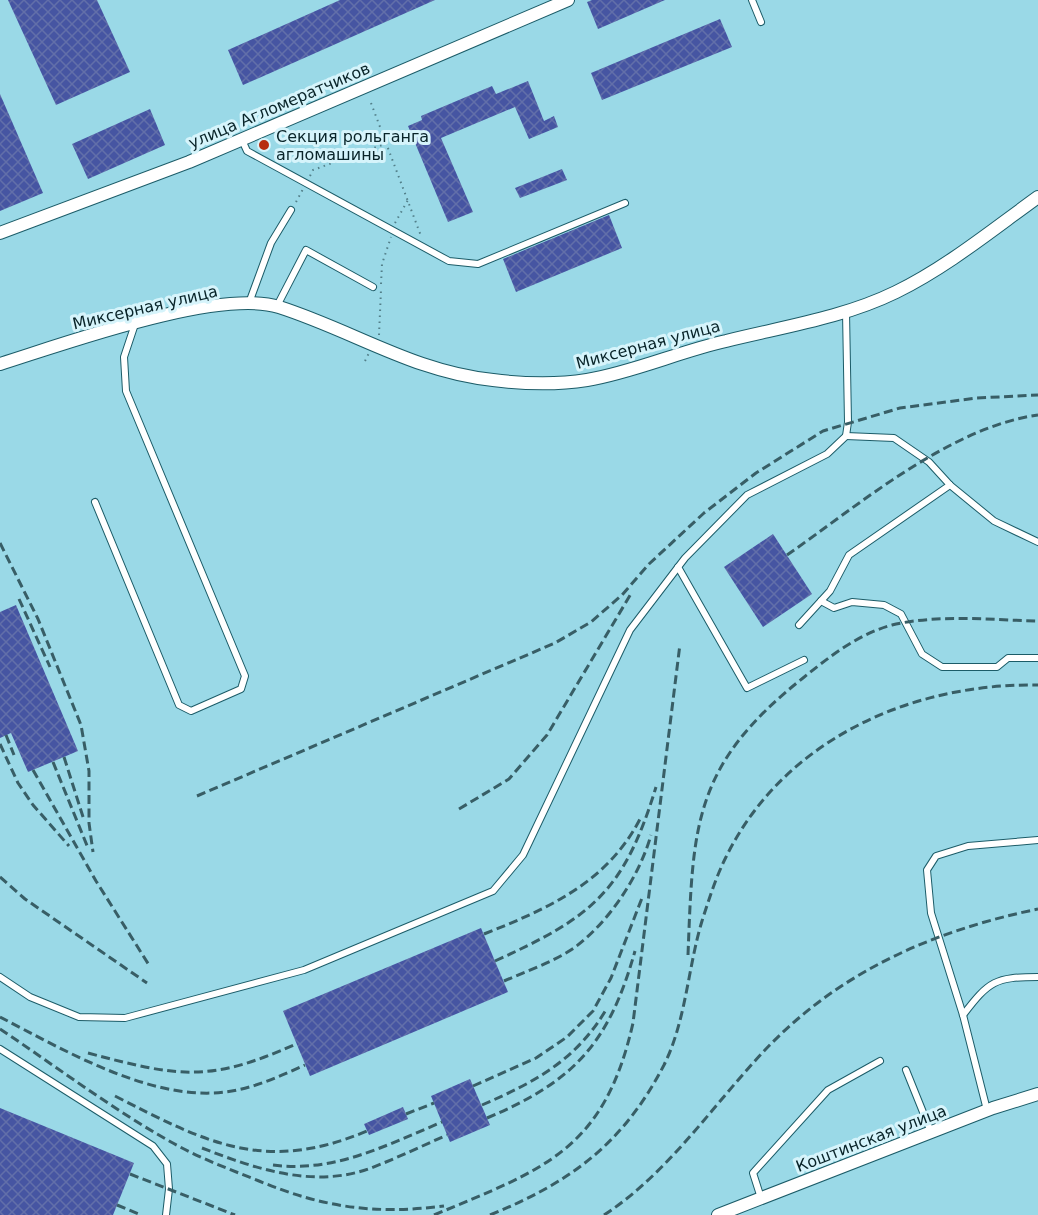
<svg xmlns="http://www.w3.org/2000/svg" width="1038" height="1215" font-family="'DejaVu Sans',sans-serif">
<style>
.building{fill:url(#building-cross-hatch)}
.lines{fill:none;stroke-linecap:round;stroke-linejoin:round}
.lane-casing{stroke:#1c5c68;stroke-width:8}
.street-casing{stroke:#1c5c68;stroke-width:14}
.path{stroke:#527f89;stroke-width:2;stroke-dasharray:1.5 4.5;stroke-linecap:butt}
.lane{stroke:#fff;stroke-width:6}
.street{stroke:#fff;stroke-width:12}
.rail{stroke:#385e66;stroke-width:3;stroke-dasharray:9 4.5;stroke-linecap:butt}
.poi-dot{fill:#b72c0f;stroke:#d6f4fb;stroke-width:2}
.labels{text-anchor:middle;stroke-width:6;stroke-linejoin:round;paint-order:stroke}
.street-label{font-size:16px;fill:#092429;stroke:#d6f4fb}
.poi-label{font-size:16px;fill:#092429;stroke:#d6f4fb;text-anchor:start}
</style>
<defs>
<pattern id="building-cross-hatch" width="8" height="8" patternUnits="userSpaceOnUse" patternTransform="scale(1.5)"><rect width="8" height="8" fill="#4655a2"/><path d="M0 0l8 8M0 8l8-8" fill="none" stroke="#626fa9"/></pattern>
</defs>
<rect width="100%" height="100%" fill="#9ad9e7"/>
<g class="building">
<polygon points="8,0 97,0 130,72 56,105"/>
<polygon points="340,0 435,0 243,85 228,50"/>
<polygon points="592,0 665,0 598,29 587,2"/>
<polygon points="720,19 732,47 602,100 591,73"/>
<polygon points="528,81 544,121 554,116 558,127 529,139 515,107 441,138 473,212 448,222 408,126 422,120 421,116 492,86 496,94"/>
<polygon points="0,94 43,193 0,211"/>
<polygon points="150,109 165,145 88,179 72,144"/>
<polygon points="562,169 567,180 520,198 515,188"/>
<polygon points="609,215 622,248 516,292 503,259"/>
<polygon points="773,534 812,594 763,627 724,567"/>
<polygon points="16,605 78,751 28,772 11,733 0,738 0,612"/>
<polygon points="481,928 508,992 310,1076 283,1011"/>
<polygon points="470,1079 490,1125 450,1142 431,1096"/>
<polygon points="403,1107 408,1119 369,1135 364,1124"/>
<polygon points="0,1108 134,1163 113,1215 0,1215"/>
</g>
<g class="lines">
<defs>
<g id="lane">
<polyline points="752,0 761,22"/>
<polyline points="242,140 247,151 449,261 478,264 625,203"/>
<polyline points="249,303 271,243 291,210"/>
<polyline points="277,306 306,250 373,287"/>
<polyline points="846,436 894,438 929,462 950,485 994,521 1038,542"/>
<polyline points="95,502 179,705 191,711 241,689 245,676 126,391 124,357 135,324"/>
<polyline points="678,567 747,688 804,660"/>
<polyline points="821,601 834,608 852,602 884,605 901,614 922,654 942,667 997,667 1008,658 1038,658"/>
<polyline points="799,625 830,591 849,555 950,485"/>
<polyline points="0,977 30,997 79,1017 125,1018 304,970 493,891 523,855 630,630 685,558 747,495 827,454 846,436 848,422 846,312"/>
<path d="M963 1015C989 981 995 977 1038 977"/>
<polyline points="0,1049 153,1146 167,1164 169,1189 166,1215"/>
<polyline points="906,1070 931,1132"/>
<polyline points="987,1110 963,1015 931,913 927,870 936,856 968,846 1038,840"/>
<polyline points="761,1198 753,1173 828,1090 880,1061"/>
</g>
<g id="street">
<polyline points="0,233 189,162 568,0"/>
<path d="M0 364C64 344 218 288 279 307 354 331 414 372 493 380 524 384 556 385 587 380 631 373 681 351 726 341 782 327 843 318 896 292 947 267 992 230 1038 197"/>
<polyline points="718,1215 993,1108 1038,1094"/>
</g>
</defs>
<use href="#lane" class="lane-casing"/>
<use href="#street" class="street-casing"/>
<g class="path">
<polyline points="371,103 421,236"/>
<polyline points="310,176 313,170 396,140"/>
<polyline points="296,202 303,189"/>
<polyline points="395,223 408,200"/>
<polyline points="381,284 382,264 391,237"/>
<polyline points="379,335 381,290"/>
<polyline points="365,361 369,353"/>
</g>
<use href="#lane" class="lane"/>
<use href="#street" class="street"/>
<g class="rail">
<polyline points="0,543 38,619 81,725 89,771 89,823 93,852"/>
<path d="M787 555C859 505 950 427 1038 415"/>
<polyline points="19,599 50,667"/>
<polyline points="6,735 14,755"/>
<polyline points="0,744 18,783 33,805 69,846"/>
<polyline points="64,757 84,820"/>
<polyline points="53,762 88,848"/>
<polyline points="33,770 96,881 149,965"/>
<polyline points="197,796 555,643 591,622 622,595 649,564 704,513 756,473 823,431 900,408 977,398 1038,395"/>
<polyline points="459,809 509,779 547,735 632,592"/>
<polyline points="0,877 25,899 147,983"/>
<path d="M484 934C547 909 607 883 640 819"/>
<path d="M688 955C693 825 693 765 803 678 829 657 858 634 892 625 938 614 991 620 1038 621"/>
<path d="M495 961C592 917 624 892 656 787"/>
<path d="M504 981C527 971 553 962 574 948 609 922 639 877 651 835"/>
<path d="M0 1017C66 1051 160 1107 237 1090 261 1085 283 1075 305 1065"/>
<path d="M0 1029C57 1067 112 1109 171 1142 199 1158 229 1169 259 1181 322 1207 374 1215 444 1206"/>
<path d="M88 1053C178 1077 209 1083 296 1044"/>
<polyline points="473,1086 536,1058 567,1037 593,1011 611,978 642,898"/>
<path d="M115 1096C207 1143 265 1174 367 1131"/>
<path d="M482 1105C535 1082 577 1060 607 1008"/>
<polyline points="406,1114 434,1103"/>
<path d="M487 1118C575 1081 609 1043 635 951"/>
<path d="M202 1148C256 1169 314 1189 371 1168 397 1158 422 1146 447 1135"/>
<path d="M273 1165C334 1173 387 1145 442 1122"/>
<polyline points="130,1174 235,1215"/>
<polyline points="117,1205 141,1215"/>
<path d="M434 1215C544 1169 604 1151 633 1023L680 644"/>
<path d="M490 1215C571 1182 623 1144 664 1065 686 1021 688 967 702 921 709 899 716 877 726 857 784 739 912 683 1038 685"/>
<path d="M604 1215C664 1176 706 1115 754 1062 830 976 927 932 1038 909"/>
</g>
</g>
<circle class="poi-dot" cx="264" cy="145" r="6"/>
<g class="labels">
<g class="street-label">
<text transform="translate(279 105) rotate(-23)" y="6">улица Агломератчиков</text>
<text transform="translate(145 307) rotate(-13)" y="6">Миксерная улица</text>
<text transform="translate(648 344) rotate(-15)" y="6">Миксерная улица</text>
<text transform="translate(871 1138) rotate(-21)" y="6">Коштинская улица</text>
</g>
<g class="poi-label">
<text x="276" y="142">Секция рольганга<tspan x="276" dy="18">агломашины</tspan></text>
</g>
</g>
</svg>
